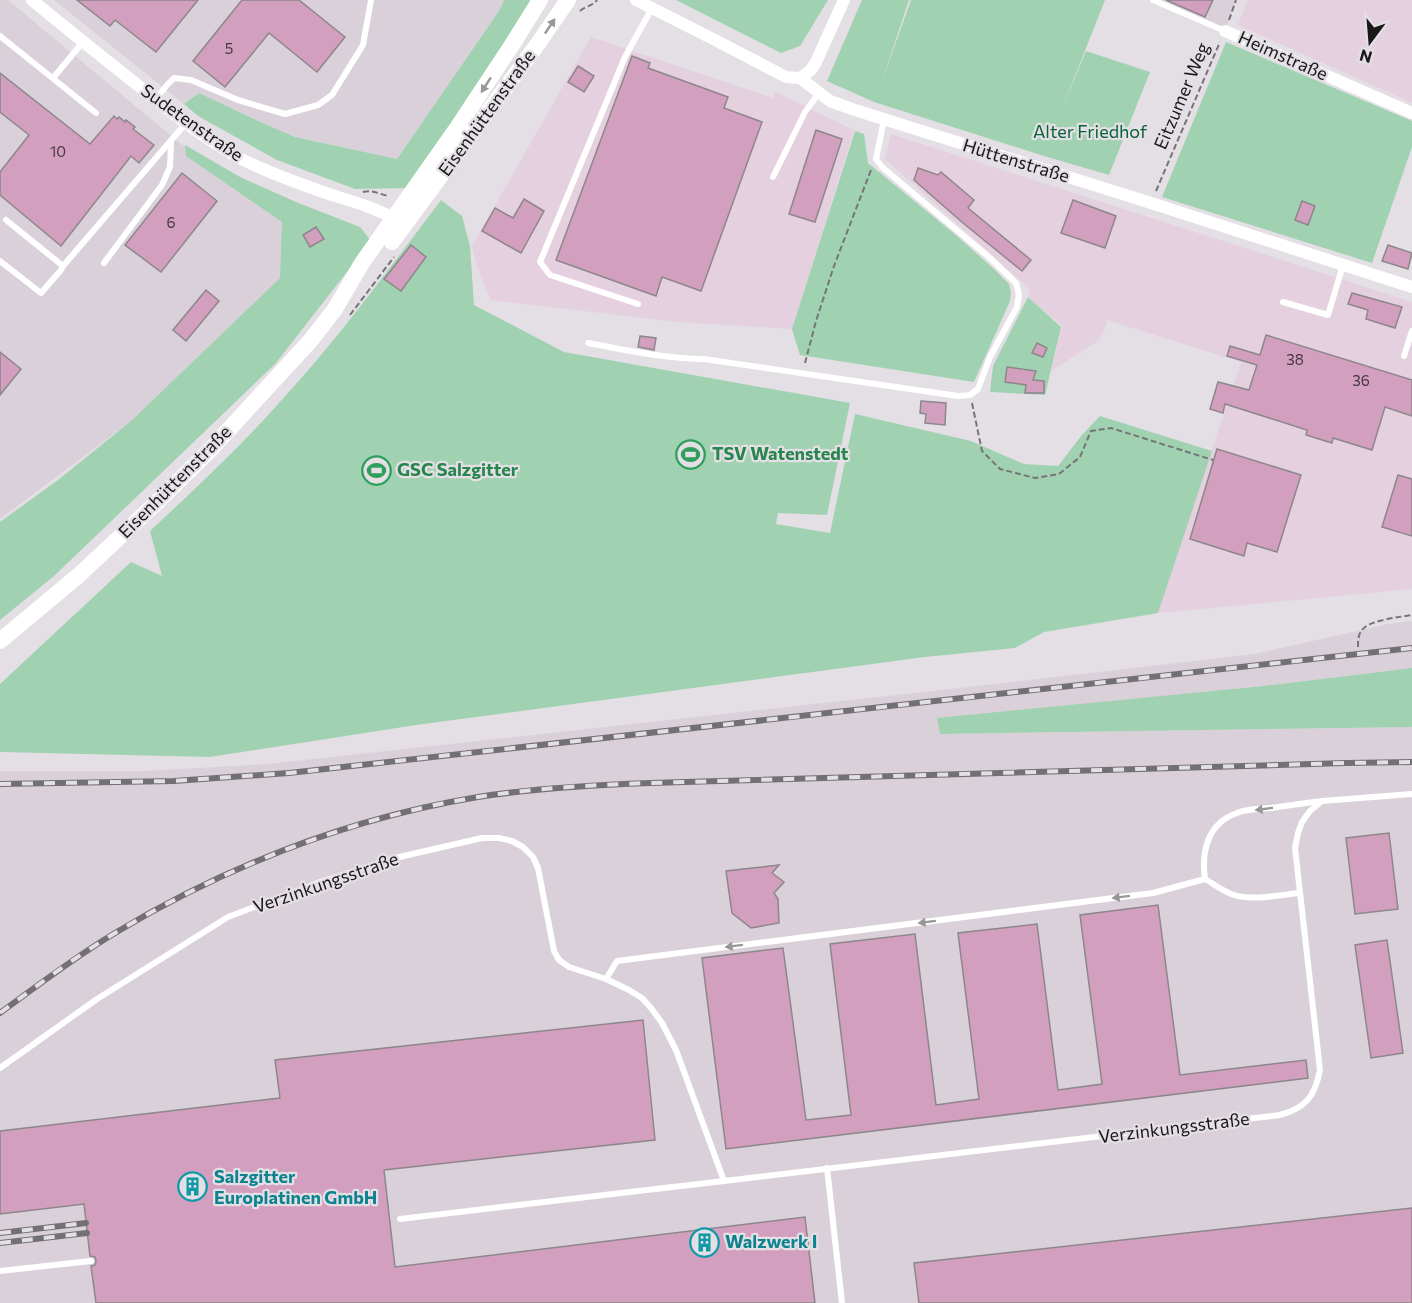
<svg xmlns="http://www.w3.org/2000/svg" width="1412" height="1303" font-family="Commissioner,sans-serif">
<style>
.commercial{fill:#e5d0df}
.built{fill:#dad0da}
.green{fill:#a0d2b1}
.building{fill:#d39fbe;stroke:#8c878a;stroke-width:1.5}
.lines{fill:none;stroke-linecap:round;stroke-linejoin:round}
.path{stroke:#777478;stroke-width:2;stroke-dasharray:6 3;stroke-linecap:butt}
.service{stroke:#fff;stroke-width:6}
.minor{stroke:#fff;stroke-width:12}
.tertiary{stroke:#fff;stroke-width:16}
.rail-casing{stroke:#737074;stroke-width:6}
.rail{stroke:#e3dfe4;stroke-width:4;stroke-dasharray:11;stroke-linecap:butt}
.oneway{fill:#989798}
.labels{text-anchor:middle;stroke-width:4.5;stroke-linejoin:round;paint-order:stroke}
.number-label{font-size:15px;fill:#483942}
.street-label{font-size:18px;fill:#191719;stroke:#e3dfe4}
.park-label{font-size:18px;fill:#086237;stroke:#e3dfe4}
.leisure-label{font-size:18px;font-weight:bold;fill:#27864d;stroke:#e3dfe4;text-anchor:start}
.culture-label{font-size:18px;font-weight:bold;fill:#0d838f;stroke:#e3dfe4;text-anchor:start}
</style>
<rect width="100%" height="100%" fill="#e3dfe4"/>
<g class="commercial">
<polygon points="1248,0 1412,0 1412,103 1238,25"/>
<polygon points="591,37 773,98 775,92 854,130 792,329 677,322 491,300 477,266 472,246"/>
<polygon points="891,134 1412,302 1412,589 1158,613 1241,362 1107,320 1103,333 1098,341 1051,371 1062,326 1028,297 1030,289 885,159"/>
</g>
<g class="built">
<polygon points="0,0 8,0 181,144 238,179 293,204 280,278 131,421 0,519"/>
<polygon points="54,0 504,0 499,11 397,159 295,137 256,120 199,93 184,104"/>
<polygon points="1153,0 1236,0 1225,31"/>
<polygon points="1412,621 1412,668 1263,686 937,719 940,734 1412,727 1412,1303 0,1303 0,771 146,771 268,764 933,691 1255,654 1388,624"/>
</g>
<g class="green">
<polygon points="504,0 531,0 411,188 355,189 277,160 198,116 184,104 199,93 256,120 295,137 397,159 499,11"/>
<polygon points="676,0 828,0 800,46 781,53"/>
<polygon points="862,0 909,0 882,81 911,0 1105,0 1062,109 1086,51 1150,72 1109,175 1044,156 874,102 827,81"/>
<polygon points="1226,42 1412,121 1412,147 1372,263 1162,197"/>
<polygon points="855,131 864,134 868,163 957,236 995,270 1009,284 1011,293 1010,301 974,382 800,355 792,329"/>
<polygon points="185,145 240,177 296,202 360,227 371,241 276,363 54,576 0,620 0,522 58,480 131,421 280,278 282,222 186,156"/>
<path d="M441 200 462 216 470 246 474 305 564 352 850 403 827 515 778 513 776 524 830 533 855 414 971 441 1024 464 1058 466 1082 435 1100 416 1212 451 1158 613 1044 632 1015 648 925 657 416 725 210 757 0 752V684L131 562 162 576 150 531C194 490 239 448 279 403 338 339 389 269 441 200Z"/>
<polygon points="1028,297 1061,327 1045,395 990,392 993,366"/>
<polygon points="1412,668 1412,727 940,734 937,718 1263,686"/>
</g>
<g class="building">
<polygon points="77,0 198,0 156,52 115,20 110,26"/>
<polygon points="242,0 299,0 345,37 317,72 269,33 225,87 193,61"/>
<polygon points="1166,0 1213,0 1205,17"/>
<polygon points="632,56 650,63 648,68 728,97 724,108 762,122 701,291 662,277 656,296 556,260"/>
<polygon points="578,66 594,76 584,92 568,82"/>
<polygon points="0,73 90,144 114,116 117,119 119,117 125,122 126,120 135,127 133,129 154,145 139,163 131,156 61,246 0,195 0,172 29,135 0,112"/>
<polygon points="816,130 842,139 815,222 789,214"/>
<polygon points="918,168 938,175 941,172 974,200 968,208 1031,260 1022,271 963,223 914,180"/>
<polygon points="182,173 217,201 161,272 125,245"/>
<polygon points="524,199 544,211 521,253 482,231 495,208 513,218"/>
<polygon points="1073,200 1116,216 1105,248 1061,233"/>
<polygon points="1302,201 1315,206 1308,225 1295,220"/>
<polygon points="316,227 324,239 310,247 303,235"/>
<polygon points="411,245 426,257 401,291 384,279"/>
<polygon points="1388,245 1412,253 1408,269 1382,261"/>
<polygon points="206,290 219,301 186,341 173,330"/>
<polygon points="1352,293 1402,307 1395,328 1366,319 1368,310 1348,304"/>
<polygon points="1266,335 1412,380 1412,416 1385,407 1372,450 1333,438 1332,443 1306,435 1307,430 1225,404 1223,413 1210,409 1218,382 1249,390 1257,365 1227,356 1230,346 1260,355"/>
<polygon points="640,336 656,338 654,350 638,347"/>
<polygon points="1037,343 1047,348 1043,357 1032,353"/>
<polygon points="0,352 21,369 0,395"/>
<polygon points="1007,367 1036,371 1033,380 1044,381 1044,393 1025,393 1026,385 1005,382"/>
<polygon points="921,401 946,403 945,425 925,423 926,414 920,413"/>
<polygon points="1217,449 1301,475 1277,552 1247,543 1244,556 1190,539"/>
<polygon points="1398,475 1412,479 1412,536 1382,527"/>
<polygon points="1389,833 1398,909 1355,914 1346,838"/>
<polygon points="779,865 772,873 784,882 774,893 778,899 779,923 751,928 732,913 726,871"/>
<polygon points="1158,905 1180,1075 1306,1060 1308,1078 726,1149 702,958 783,948 806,1120 851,1115 830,944 915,934 936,1105 979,1099 958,933 1037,924 1058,1090 1102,1084 1080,915"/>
<polygon points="1387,940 1403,1053 1371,1058 1355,945"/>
<polygon points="643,1020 655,1140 384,1170 395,1267 805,1217 815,1303 96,1303 91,1266 95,1265 96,1261 95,1257 90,1256 84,1204 0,1214 0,1131 280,1098 275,1060"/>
<polygon points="1412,1208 1412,1303 919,1303 914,1263"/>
</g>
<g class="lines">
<g class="path">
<path d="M580 11C585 6 593 6 597 0"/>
<polyline points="1229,20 1236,0"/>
<polyline points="1156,191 1220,42"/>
<path d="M363 192C372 189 381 195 389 196"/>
<polyline points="350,315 394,257"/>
<polyline points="805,363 816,321 834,266 871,170"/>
<polyline points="972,403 982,451 1000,469 1035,478 1059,474 1080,457 1091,431 1111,428 1213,460"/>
<path d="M1358 647C1358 640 1358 633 1364 628 1372 620 1400 617 1412 615"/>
</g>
<g class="service">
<polyline points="1153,0 1225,31"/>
<polyline points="0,36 96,113"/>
<polyline points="53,78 83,42"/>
<polyline points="156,99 167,85 174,78 191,80 238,100 285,114 318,105 332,95 363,45 371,0"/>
<polyline points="773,177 805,112 819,93"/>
<polyline points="6,220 63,266"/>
<polyline points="0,261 41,293 61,270 63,266 186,123"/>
<polyline points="104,263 162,185 170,167 171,142"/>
<polyline points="1283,302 1328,315 1343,265"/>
<polyline points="638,304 550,275 540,262 625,57 652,8"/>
<path d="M588 343C627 350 665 359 704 359L958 396 970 395 978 389 990 357 1017 307 1019 295 1016 283 990 258 882 167 876 159 884 120"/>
<polyline points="1404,356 1412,331"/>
<path d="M1205 879C1214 884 1224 892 1234 895 1252 901 1280 895 1299 893"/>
<path d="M606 979 617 961 1153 893 1205 879C1201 851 1208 823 1237 813 1247 809 1260 809 1270 808 1287 806 1304 803 1322 801"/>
<path d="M0 1068 97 999 228 917 320 882 395 858 482 838H499L512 841 523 847 533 857 538 868 554 951 559 960 569 967 606 979 629 990 642 998 651 1008 662 1023 676 1050 724 1181 1280 1115C1306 1108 1315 1096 1320 1070L1295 848 1298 833 1302 822 1310 811 1322 801 1412 794"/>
<polyline points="827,1168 842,1303"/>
<polyline points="400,1219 724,1181"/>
<polyline points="0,1271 91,1261"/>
</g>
<g class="minor">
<path d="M32 0C66 28 101 56 135 83 168 110 202 137 239 158 269 173 300 184 332 195 354 202 380 209 400 222"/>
<polyline points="636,0 715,40 786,77 800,78 830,101 855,110 1151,203 1412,287"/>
<polyline points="1225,31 1412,113"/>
<polyline points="800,78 811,70 816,62 844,0"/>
</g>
<g class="tertiary">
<polyline points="392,242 537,45 568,0"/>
<polyline points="0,641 79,575 153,506 209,451 311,340 335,309 362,263 459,125 512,45 540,0"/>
</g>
<defs>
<g id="rail">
<polyline points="0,784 174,781 289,773 1412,648"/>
<path d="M0 1013C38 985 75 957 115 933 227 866 350 818 478 797 535 788 592 785 650 783L1346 763 1412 762"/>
<polyline points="0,1233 86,1223"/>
<polyline points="0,1243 87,1233"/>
</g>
</defs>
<use href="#rail" class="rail-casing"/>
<use href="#rail" class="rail"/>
</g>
<defs><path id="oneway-solid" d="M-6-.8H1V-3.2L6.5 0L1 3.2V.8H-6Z" transform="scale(1.5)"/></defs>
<g class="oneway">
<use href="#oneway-solid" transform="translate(550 26) rotate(-56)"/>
<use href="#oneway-solid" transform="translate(486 85) rotate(123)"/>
<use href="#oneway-solid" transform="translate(1264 809) rotate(172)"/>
<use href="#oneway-solid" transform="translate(1121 897) rotate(173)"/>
<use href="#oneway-solid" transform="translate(927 922) rotate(173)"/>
<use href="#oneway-solid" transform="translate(734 946) rotate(173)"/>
</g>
<defs>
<symbol id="stadium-ring" viewBox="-11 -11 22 22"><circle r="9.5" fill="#e3dfe4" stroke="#2e9e5b" stroke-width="1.5"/><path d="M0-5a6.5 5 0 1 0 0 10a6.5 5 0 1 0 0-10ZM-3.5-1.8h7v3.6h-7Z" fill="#2e9e5b"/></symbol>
<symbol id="building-ring" viewBox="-11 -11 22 22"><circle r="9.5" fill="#e3dfe4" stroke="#0f9aa8" stroke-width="1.5"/><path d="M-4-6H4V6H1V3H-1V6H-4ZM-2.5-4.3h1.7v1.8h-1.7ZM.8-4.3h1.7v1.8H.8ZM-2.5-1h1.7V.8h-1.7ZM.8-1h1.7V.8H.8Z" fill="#0f9aa8"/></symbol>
</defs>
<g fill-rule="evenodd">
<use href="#stadium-ring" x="674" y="438" width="33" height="33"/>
<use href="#stadium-ring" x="360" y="454" width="33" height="33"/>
<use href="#building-ring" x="176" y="1170" width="33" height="33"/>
<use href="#building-ring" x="688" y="1226" width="33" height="33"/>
</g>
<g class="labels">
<g class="number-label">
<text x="229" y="54">5</text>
<text x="58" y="157">10</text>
<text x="171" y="228">6</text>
<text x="1295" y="365">38</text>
<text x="1361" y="386">36</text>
</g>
<g class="street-label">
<text transform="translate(1283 56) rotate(24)" y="6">Heimstraße</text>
<text transform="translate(1182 96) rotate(-67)" y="6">Eitzumer Weg</text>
<text transform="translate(487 113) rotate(-54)" y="6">Eisenhüttenstraße</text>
<text transform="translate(192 123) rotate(35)" y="6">Sudetenstraße</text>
<text transform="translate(1016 161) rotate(17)" y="6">Hüttenstraße</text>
<text transform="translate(175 482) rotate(-45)" y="6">Eisenhüttenstraße</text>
<text transform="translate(326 883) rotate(-19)" y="6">Verzinkungsstraße</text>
<text transform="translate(1174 1128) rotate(-7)" y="6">Verzinkungsstraße</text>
</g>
<g class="park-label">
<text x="1090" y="138">Alter Friedhof</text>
</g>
<g class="leisure-label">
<text x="712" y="460">TSV Watenstedt</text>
<text x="397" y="476">GSC Salzgitter</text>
</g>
<g class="culture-label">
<text x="214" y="1183">Salzgitter<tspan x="214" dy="21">Europlatinen GmbH</tspan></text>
<text x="725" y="1248">Walzwerk I</text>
</g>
</g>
<g transform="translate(1370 42) rotate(196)" stroke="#e3dfe4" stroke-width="4.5" paint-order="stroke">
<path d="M0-4.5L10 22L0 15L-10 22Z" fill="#191719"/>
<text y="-9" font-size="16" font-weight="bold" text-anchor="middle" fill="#191719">N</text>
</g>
</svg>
